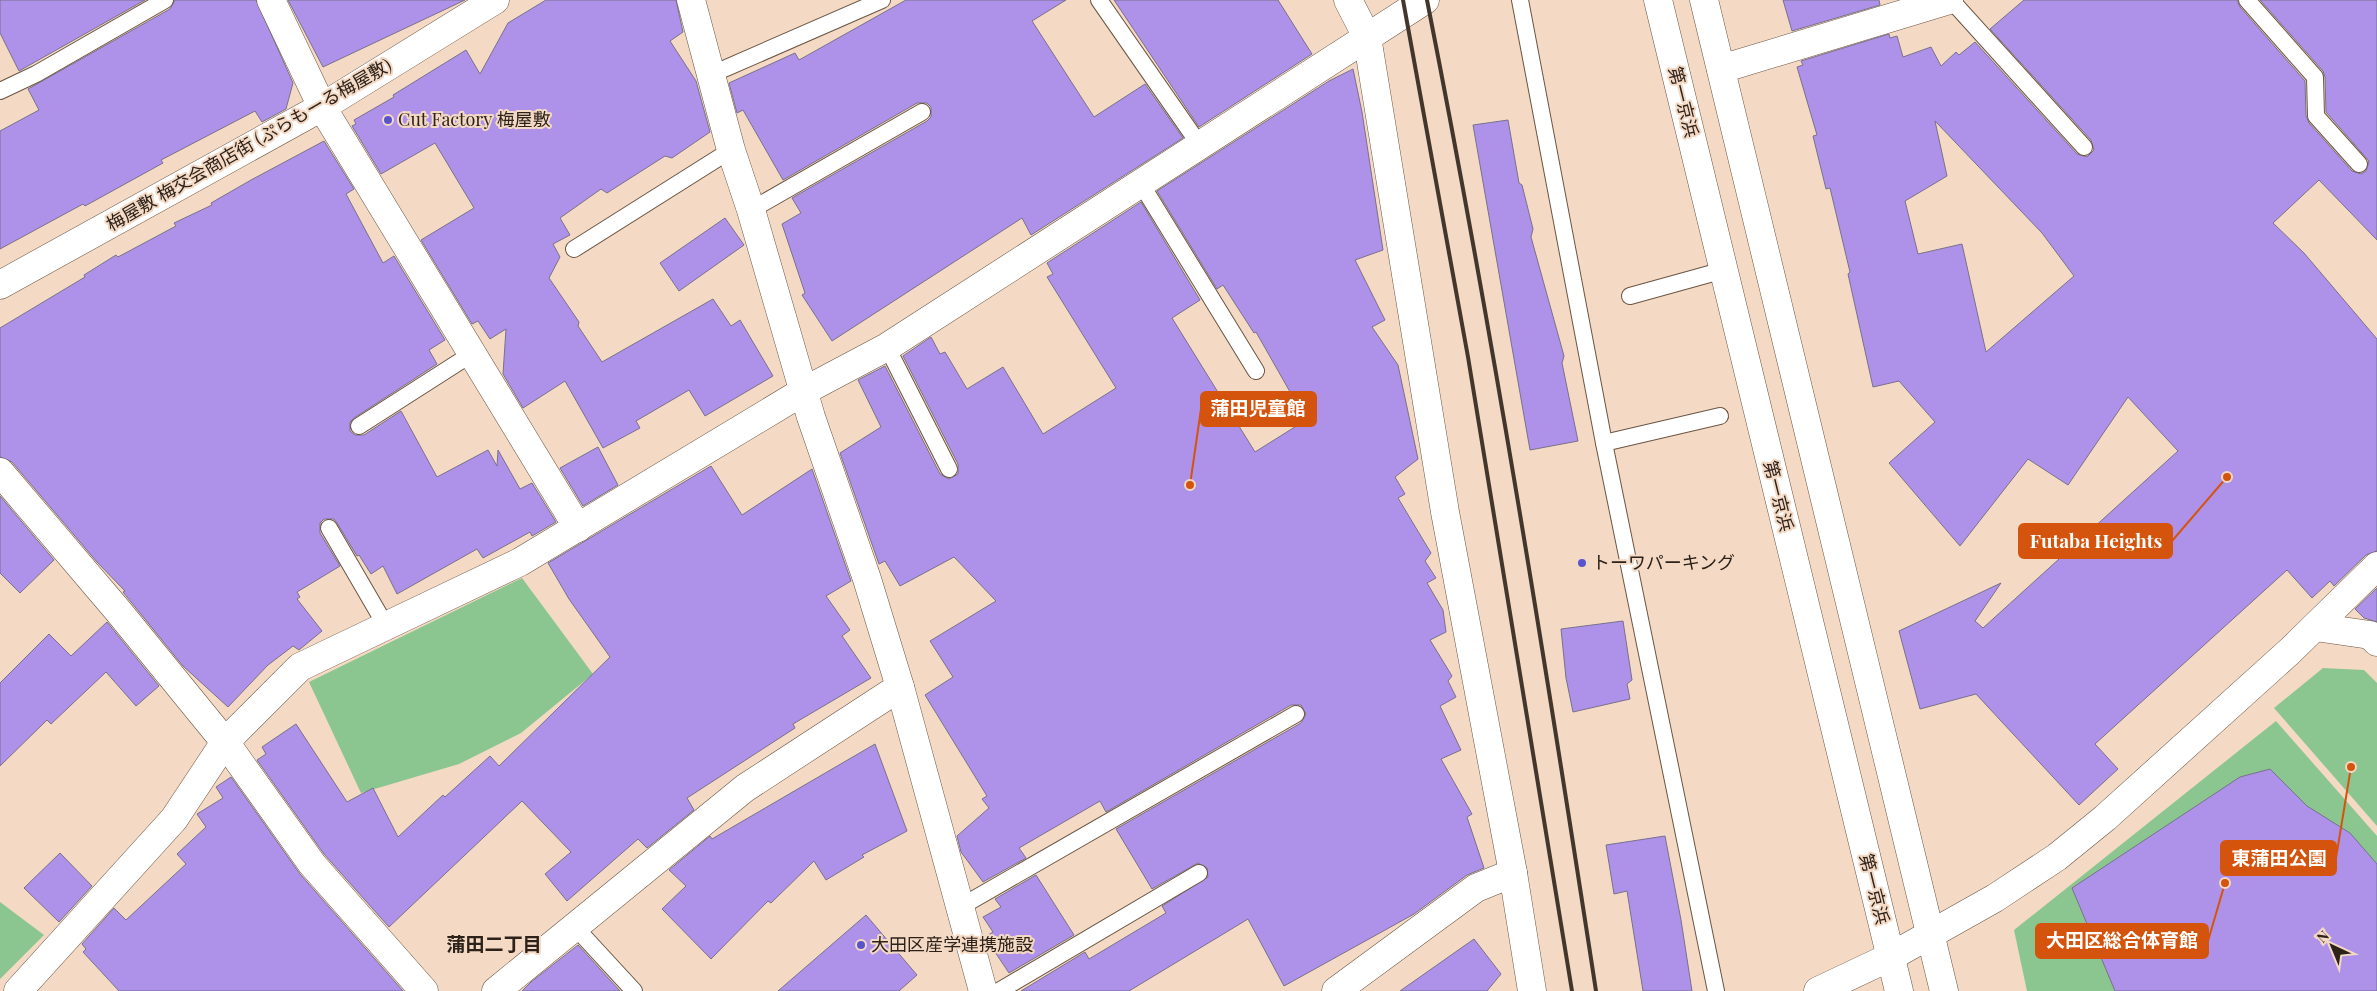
<svg xmlns="http://www.w3.org/2000/svg" width="2377" height="991" font-family="'Playfair Display','Noto Sans JP',serif">
<style>
.green{fill:#8bc690}
.building{fill:#ae92e9;stroke:#78718b;fill-rule:evenodd}
.lines{fill:none;stroke-linecap:round;stroke-linejoin:round}
.lane-casing{stroke:#6b5543;stroke-width:18}
.street-casing{stroke:#6b5543;stroke-width:29}
.highway-casing{stroke:#6b5543;stroke-width:29}
.lane{stroke:#fff;stroke-width:16}
.street{stroke:#fff;stroke-width:28}
.highway{stroke:#fff;stroke-width:28}
.rail{stroke:#43372d;stroke-width:4}
.poi-dot{fill:#5954cc;stroke:#f4d9c4;stroke-width:2}
.labels{text-anchor:middle;stroke-width:4;stroke-linejoin:round;paint-order:stroke}
.street-label{font-size:18px;fill:#2c221a;stroke:#f4d9c4}
.poi-label{font-size:18px;fill:#2c221a;stroke:#f4d9c4;text-anchor:start}
.neighbourhood-label{font-size:19px;font-weight:bold;fill:#2c221a;stroke:#f4d9c4}
.leader{fill:none;stroke:#d5540d;stroke-width:2}
.callout-dot{fill:#d5540d;stroke:#f4d9c4;stroke-width:2}
.callout{fill:#d5540d;stroke:#d5540d;stroke-width:2}
.callout-label{font-size:19px;text-anchor:middle;font-weight:bold;fill:#fff}
</style>
<rect width="100%" height="100%" fill="#f4d9c4"/>
<g class="green">
<polygon points="522,578 593,674 521,733 459,764 361,793 309,682"/>
<polygon points="2323,668 2364,670 2377,683 2377,826 2274,708"/>
<polygon points="2276,721 2377,836 2377,991 2027,991 2014,930"/>
<polygon points="0,902 44,935 0,979"/>
</g>
<g class="building">
<polygon points="0,0 145,0 19,71 0,33"/>
<polygon points="175,0 256,0 293,83 286,109 262,122 255,111 161,160 163,163 85,206 83,204 0,249 0,131 39,110 28,89 170,9"/>
<polygon points="288,0 465,0 323,67"/>
<polygon points="546,0 676,0 683,32 670,41 696,81 710,132 672,158 665,156 607,193 601,189 560,218 570,235 553,244 560,257 549,278 579,322 578,326 602,362 713,299 731,326 740,320 773,376 705,416 689,390 636,421 640,428 603,448 565,381 523,408 503,374 506,329 490,339 478,321 472,324 421,240 474,208 435,143 381,174 352,126 356,124 354,120 394,97 393,95 466,50 480,74 508,23"/>
<polygon points="906,0 1066,0 1032,21 1094,117 1145,84 1183,138 1031,235 1022,218 832,341 802,295 805,293 782,224 801,213 792,198 927,121 931,117 931,107 927,103 917,103 783,180 743,110 737,113 729,83 795,53 799,60"/>
<polygon points="1114,0 1278,0 1312,54 1199,127"/>
<polygon points="1783,0 1879,0 1880,5 1792,31"/>
<path d="M2024 0H2237L2240 7 2305 81 2306 116 2309 123 2352 171 2361 174 2366 171 2369 161 2326 112 2325 77 2323 71 2260 0H2377V240L2319 180 2273 223 2304 253 2377 339V551L2366 555 2334 586 2330 581 2312 598 2287 570 2095 744 2118 769 2079 805 1976 694 1920 709 1899 631 2001 583 1975 621 1983 628 2178 451 2128 397 2068 485 2028 459 1960 546 1889 463 1935 422 1899 381 1873 387 1848 274 1850 272 1830 188 1826 189 1813 136 1817 135 1797 67 1803 65 1801 61 1889 34 1890 38 1897 36 1903 57 1931 47 1941 66 1956 52 1959 55 1975 42 2077 154 2087 157 2094 150 2091 140 1990 29ZM1935 121 2042 233 2074 276 1986 352 1962 244 1918 254 1905 201 1947 176Z"/>
<polygon points="1353,69 1362,112 1383,250 1355,260 1385,320 1372,327 1398,365 1418,459 1395,477 1405,494 1398,498 1431,553 1425,561 1436,578 1427,583 1443,610 1446,632 1430,640 1452,676 1448,681 1456,697 1440,706 1461,750 1441,759 1472,814 1467,817 1484,868 1467,875 1414,914 1284,986 1248,919 1129,991 1021,991 1085,952 1089,959 1166,913 1162,906 1208,877 1207,868 1198,863 1152,889 1116,829 1301,723 1306,714 1301,705 1291,705 1106,812 1100,801 1019,848 1026,858 983,882 961,852 957,836 989,808 982,799 987,796 925,695 953,677 930,641 996,601 954,557 900,586 885,561 879,564 840,453 881,427 858,380 885,366 940,474 949,479 958,474 958,464 903,356 931,337 940,354 945,352 967,389 1003,367 1043,434 1116,388 1047,277 1053,274 1047,263 1141,202 1200,300 1172,318 1255,452 1306,420 1256,332 1254,333 1223,285 1217,289 1157,191 1329,81"/>
<polygon points="1508,120 1519,183 1522,185 1533,229 1531,237 1564,356 1562,363 1578,441 1530,450 1473,125"/>
<polygon points="324,141 354,189 346,194 383,263 394,256 445,340 429,350 437,364 354,418 350,422 350,431 355,435 364,435 401,411 437,477 488,450 497,466 498,450 520,489 532,483 556,522 532,536 530,532 483,558 477,549 397,594 383,566 371,574 359,555 357,556 337,523 334,519 324,519 320,523 320,533 340,566 297,592 300,597 297,599 322,631 299,650 293,646 268,665 228,707 183,666 123,592 125,591 97,562 12,462 0,457 0,328 85,277 84,275 116,255 118,257 176,226 174,223 212,205 211,203 251,180"/>
<polygon points="725,218 744,245 679,291 660,263"/>
<polygon points="598,447 618,485 583,506 560,468"/>
<polygon points="711,466 742,515 812,469 851,581 826,596 850,630 842,636 871,678 793,724 795,728 687,798 694,810 647,848 638,839 567,901 545,874 571,852 522,801 389,927 324,854 257,760 266,754 262,747 296,724 347,802 373,788 398,837 443,795 445,797 490,756 499,766 610,657 569,599 548,563"/>
<polygon points="0,496 54,560 20,593 0,573"/>
<polygon points="2377,588 2377,622 2364,618 2355,609"/>
<polygon points="1623,621 1632,680 1627,684 1630,699 1573,712 1566,678 1561,629"/>
<polygon points="107,622 159,686 136,706 106,672 51,724 47,720 0,766 0,683 49,634 71,656"/>
<polygon points="875,744 907,831 862,855 864,857 826,880 814,861 771,903 768,901 711,959 662,909 686,886 669,870 710,836 712,839"/>
<polygon points="2270,769 2307,806 2350,833 2377,864 2377,991 2115,991 2072,888 2240,777"/>
<polygon points="231,777 300,874 403,991 119,991 83,952 86,949 82,944 114,908 126,920 186,864 177,854 206,827 197,814 223,798 216,787"/>
<polygon points="1665,836 1681,920 1692,991 1643,991 1627,891 1614,894 1606,845"/>
<polygon points="60,853 92,886 59,922 24,888"/>
<polygon points="1036,875 1074,935 1009,973 985,937 993,932 983,917 1001,907 995,899"/>
<polygon points="866,915 917,975 899,991 778,991"/>
<polygon points="1474,939 1501,974 1487,991 1400,991"/>
<polygon points="578,945 620,991 522,991 531,982"/>
</g>
<g class="lines">
<defs>
<g id="lane">
<polyline points="1099,0 1199,144"/>
<polyline points="1520,0 1604,443 1716,991"/>
<polyline points="1951,0 2084,147"/>
<polyline points="2247,0 2315,77 2316,116 2359,164"/>
<polyline points="710,75 882,0"/>
<polyline points="0,91 36,74 165,0"/>
<polyline points="1140,182 1256,371"/>
<polyline points="751,210 922,112"/>
<polyline points="574,249 731,150"/>
<polyline points="1630,296 1724,270"/>
<polyline points="887,347 949,469"/>
<polyline points="359,426 473,353"/>
<polyline points="1604,443 1720,416"/>
<polyline points="329,528 386,626"/>
<polyline points="962,906 1296,714"/>
<polyline points="575,927 634,991"/>
<polyline points="999,991 1199,873"/>
</g>
<g id="street">
<polyline points="271,0 322,107 578,528"/>
<polyline points="691,0 731,150 751,210 811,417 867,579 900,687 983,991"/>
<polyline points="1348,0 1367,37 1445,512 1513,873 1532,991"/>
<polyline points="1721,69 1949,0"/>
<polyline points="0,285 322,107 495,0"/>
<polyline points="0,472 119,612 225,742 312,864 424,991"/>
<polyline points="2315,627 2370,635 2377,642"/>
<polyline points="18,991 174,819 225,742 300,667 520,562 804,391 887,347 1425,0"/>
<polyline points="496,991 745,788 900,687"/>
<polyline points="1336,991 1476,888 1513,873"/>
<polyline points="1818,991 1890,957 1931,934 1995,898 2057,857 2105,818 2290,651 2377,566"/>
</g>
<g id="highway">
<polyline points="1658,0 1899,991"/>
<polyline points="1704,0 1944,991"/>
</g>
</defs>
<use href="#lane" class="lane-casing"/>
<use href="#street" class="street-casing"/>
<use href="#highway" class="highway-casing"/>
<use href="#lane" class="lane"/>
<use href="#street" class="street"/>
<use href="#highway" class="highway"/>
<g class="rail">
<polyline points="1403,0 1468,357 1572,991"/>
<path d="M1427 0C1492 329 1545 660 1596 991"/>
</g>
</g>
<g class="poi-dot">
<circle cx="388" cy="120" r="5"/>
<circle cx="1582" cy="563" r="5"/>
<circle cx="861" cy="945" r="5"/>
</g>
<g class="labels">
<g class="street-label">
<text transform="translate(1683 102) rotate(76)" y="6">第一京浜</text>
<text transform="translate(249 145) rotate(-30)" y="6">梅屋敷 梅交会商店街 (ぷらもーる梅屋敷)</text>
<text transform="translate(1778 496) rotate(76)" y="6">第一京浜</text>
<text transform="translate(1874 889) rotate(76)" y="6">第一京浜</text>
</g>
<g class="poi-label">
<text x="398" y="126">Cut Factory 梅屋敷</text>
<text x="1592" y="569">トーワパーキング</text>
<text x="871" y="951">大田区産学連携施設</text>
</g>
<g class="neighbourhood-label">
<text x="494" y="951">蒲田二丁目</text>
</g>
</g>
<path class="leader" d="M1190 485L1201 409M2227 477L2172 541M2351 767L2336 858M2225 883L2208 941"/>
<g class="callout-dot">
<circle cx="1190" cy="485" r="5"/>
<circle cx="2227" cy="477" r="5"/>
<circle cx="2351" cy="767" r="5"/>
<circle cx="2225" cy="883" r="5"/>
</g>
<g class="callout">
<rect x="1201" y="392" width="115" height="34" rx="5"/>
<rect x="2019" y="524" width="153" height="34" rx="5"/>
<rect x="2221" y="841" width="115" height="34" rx="5"/>
<rect x="2036" y="924" width="172" height="34" rx="5"/>
</g>
<g class="callout-label">
<text x="1258" y="415">蒲田児童館</text>
<text x="2096" y="548">Futaba Heights</text>
<text x="2279" y="865">東蒲田公園</text>
<text x="2122" y="947">大田区総合体育館</text>
</g>
<g transform="translate(2332 946) rotate(316)" stroke="#f4d9c4" stroke-width="4" paint-order="stroke">
<path d="M0-4L9 19L0 12L-9 19Z" fill="#2c221a"/>
<text y="-8" font-size="14" font-weight="bold" text-anchor="middle" fill="#2c221a">N</text>
</g>
</svg>
